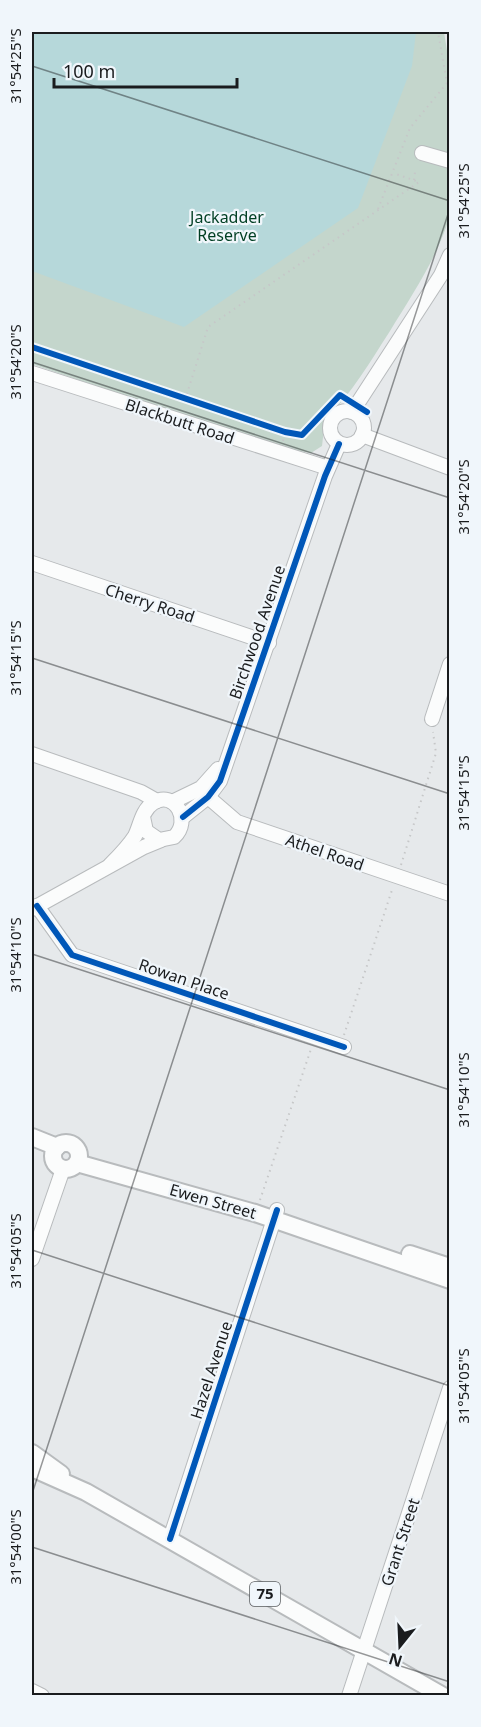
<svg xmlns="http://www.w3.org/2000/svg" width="481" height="1727" font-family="'Noto Sans',sans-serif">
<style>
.green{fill:#c4d6cc}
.water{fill:#b6d8da}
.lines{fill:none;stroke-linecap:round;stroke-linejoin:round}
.minor-casing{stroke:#b8bbbd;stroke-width:16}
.major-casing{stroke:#b8bbbd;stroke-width:20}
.path{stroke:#c6c7c8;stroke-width:2;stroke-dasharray:1.5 4.5;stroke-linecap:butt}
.minor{stroke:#fbfcfc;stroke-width:14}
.major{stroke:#fbfcfc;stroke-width:16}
.cycleway-casing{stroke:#f0f6fb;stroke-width:10}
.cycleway{stroke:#0057b8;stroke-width:6}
.ticks{fill:none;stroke:#1a1c1e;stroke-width:1.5;stroke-opacity:0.45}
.labels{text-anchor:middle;stroke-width:4.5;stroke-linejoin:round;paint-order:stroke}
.shield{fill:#f0f6fb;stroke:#5a5d60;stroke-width:1.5}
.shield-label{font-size:15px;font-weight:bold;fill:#1a1c1e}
.park-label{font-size:16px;fill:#003f23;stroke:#f0f6fb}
.street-label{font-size:16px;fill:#1a1c1e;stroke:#f0f6fb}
.neatline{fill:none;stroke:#1a1c1e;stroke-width:2}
.ticks-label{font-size:15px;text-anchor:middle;fill:#1a1c1e}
</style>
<rect width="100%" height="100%" fill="#e6e9eb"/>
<path class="green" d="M32 32H444L450 69 449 218C437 258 412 295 390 331 370 362 352 393 325 420L322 446 311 453 270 446 32 364Z"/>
<polygon class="water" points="32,32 416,32 412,66 358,208 184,327 32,271"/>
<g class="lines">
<defs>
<g id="minor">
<polyline points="422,153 450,161"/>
<polyline points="32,373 328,468"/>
<circle cx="347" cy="428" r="17"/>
<polyline points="352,412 441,275 450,255"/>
<polyline points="362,435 450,468"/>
<polyline points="32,563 269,643"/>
<polyline points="432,719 450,664"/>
<polyline points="32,754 141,792 157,801"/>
<polyline points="208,797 237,822 450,894"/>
<polyline points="172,802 201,788 218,769"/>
<polyline points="183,817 208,797 220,781 325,476 339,444"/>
<path d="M110 865C119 856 128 847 135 836 140 826 142 810 153 803 175 789 192 821 174 837L159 840 146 831 143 817"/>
<polyline points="37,906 72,955 344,1047"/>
<polyline points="32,909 144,847 161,840"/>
<polyline points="32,1259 63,1169"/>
<polyline points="170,1539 277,1210"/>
<polyline points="32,1691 42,1696"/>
<polyline points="349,1696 450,1388"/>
</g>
<g id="major">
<polyline points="32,1137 57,1147"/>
<circle cx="66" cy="1156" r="13"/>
<polyline points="77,1163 255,1213 450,1280"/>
<polyline points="410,1254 450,1267"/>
<polyline points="32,1453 61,1474"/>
<polyline points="32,1468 86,1492 443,1696"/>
</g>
</defs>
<use href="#minor" class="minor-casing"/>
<use href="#major" class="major-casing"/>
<g class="path">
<polyline points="414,180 415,172"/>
<polyline points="378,209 410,128 447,83 438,32"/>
<polyline points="185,400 208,327 419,182 393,173"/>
<polyline points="283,441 285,432"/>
<polyline points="401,865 436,753 433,732"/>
<polyline points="344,1035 393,887"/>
<polyline points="260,1200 311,1049"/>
</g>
<use href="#minor" class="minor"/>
<use href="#major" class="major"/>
<defs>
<g id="cycleway">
<polyline points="32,347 285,432 302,435 340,395 367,412"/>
<polyline points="183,817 208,797 220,781 325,476 339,444"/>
<polyline points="37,906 72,955 344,1047"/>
<polyline points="170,1539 277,1210"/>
</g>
</defs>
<use href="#cycleway" class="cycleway-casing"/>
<use href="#cycleway" class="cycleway"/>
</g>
<path class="ticks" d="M32 66 450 201M32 362 450 498M32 658 450 794M32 954 450 1090M32 1250 450 1386M32 1494 450 208M32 1547 450 1682"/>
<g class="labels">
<rect class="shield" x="250" y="1582" width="30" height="24" rx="4.5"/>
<g class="shield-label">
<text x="265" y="1599">75</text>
</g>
<g class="park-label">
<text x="227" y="223">Jackadder<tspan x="227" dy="18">Reserve</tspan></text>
</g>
<g class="street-label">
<text transform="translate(180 421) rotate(18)" y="6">Blackbutt Road</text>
<text transform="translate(150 603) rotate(18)" y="6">Cherry Road</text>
<text transform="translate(257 632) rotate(-71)" y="6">Birchwood Avenue</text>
<text transform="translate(325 852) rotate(19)" y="6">Athel Road</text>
<text transform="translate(184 979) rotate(19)" y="6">Rowan Place</text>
<text transform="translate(213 1201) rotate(16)" y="6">Ewen Street</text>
<text transform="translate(211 1370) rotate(-72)" y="6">Hazel Avenue</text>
<text transform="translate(400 1542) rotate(-72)" y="6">Grant Street</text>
</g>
</g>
<rect width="481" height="1727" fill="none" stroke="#f0f6fb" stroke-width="66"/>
<g transform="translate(400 1646) rotate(198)" stroke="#f0f6fb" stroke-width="4.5" paint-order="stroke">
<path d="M0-4.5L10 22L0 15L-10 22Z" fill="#1a1c1e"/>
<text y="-9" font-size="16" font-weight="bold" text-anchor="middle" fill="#1a1c1e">N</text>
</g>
<path d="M54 78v9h183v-9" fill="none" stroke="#1a1c1e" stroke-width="3"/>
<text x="63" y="78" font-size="18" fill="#1a1c1e" stroke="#f0f6fb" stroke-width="4.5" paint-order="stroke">100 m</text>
<rect x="33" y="33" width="415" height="1661" class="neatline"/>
<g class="ticks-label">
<text transform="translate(16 66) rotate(-90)" y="5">31°54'25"S</text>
<text transform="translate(464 201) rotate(-90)" y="5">31°54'25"S</text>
<text transform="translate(16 362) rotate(-90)" y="5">31°54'20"S</text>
<text transform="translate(464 497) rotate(-90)" y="5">31°54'20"S</text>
<text transform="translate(16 658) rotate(-90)" y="5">31°54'15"S</text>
<text transform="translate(464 793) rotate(-90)" y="5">31°54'15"S</text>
<text transform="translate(16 955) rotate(-90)" y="5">31°54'10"S</text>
<text transform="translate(464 1090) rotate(-90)" y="5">31°54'10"S</text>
<text transform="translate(16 1251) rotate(-90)" y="5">31°54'05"S</text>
<text transform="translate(464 1386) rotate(-90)" y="5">31°54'05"S</text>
<text transform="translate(16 1547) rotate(-90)" y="5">31°54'00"S</text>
</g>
</svg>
